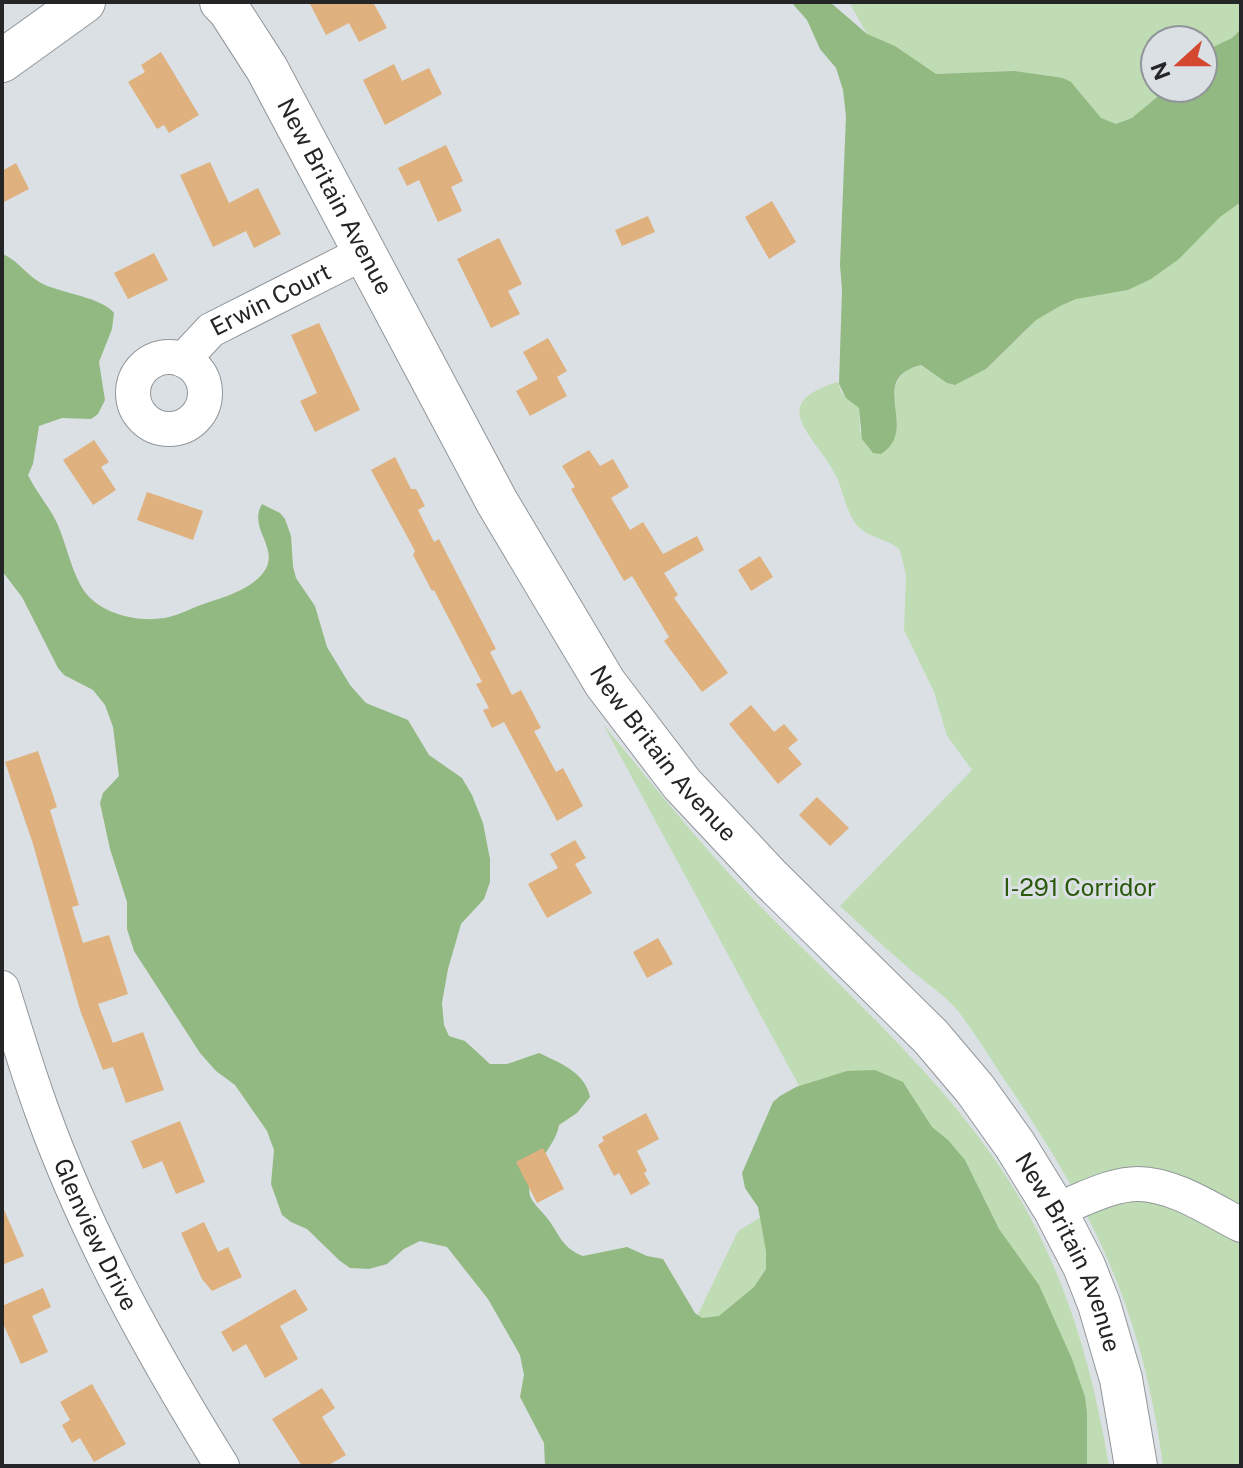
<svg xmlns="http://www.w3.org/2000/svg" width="1243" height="1468" font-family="'Public Sans',sans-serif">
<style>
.green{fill:#c0dcb4;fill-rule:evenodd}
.forest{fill:#93b982}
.building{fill:#dfb17e}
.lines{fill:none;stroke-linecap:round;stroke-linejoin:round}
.minor-casing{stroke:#91969a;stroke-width:36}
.major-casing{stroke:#91969a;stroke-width:44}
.minor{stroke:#fff;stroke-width:34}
.major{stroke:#fff;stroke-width:42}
.labels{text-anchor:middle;stroke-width:6;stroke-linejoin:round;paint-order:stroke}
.street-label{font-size:24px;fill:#232527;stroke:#dbe0e5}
.park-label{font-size:24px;fill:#2b590c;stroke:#dbe0e5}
</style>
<rect width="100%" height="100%" fill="#dbe0e5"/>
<g class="green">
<path d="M849 2H1241V1466H1163C1143 1313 1093 1208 1006 1082 990 1058 975 1033 958 1011 946 996 927 984 912 971 887 950 864 928 840 906L972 770 947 736 934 692 904 630 906 575 900 550C888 539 872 538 862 530 846 518 844 490 835 474 816 436 764 404 838 382L841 392 859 408 860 432 894 402C892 383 901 370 920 365L947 383 955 385 986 369 1030 326ZM1155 40H1203V88H1155Z"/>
<path d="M603 724C653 785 702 847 758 904 849 997 952 1084 1019 1197 1068 1281 1093 1371 1109 1466H625L738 1231 843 1167Z"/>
</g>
<g class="forest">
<path d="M791 2H830L867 34 895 46 936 74 1015 71 1063 78 1071 82 1101 118 1116 124 1132 118 1168 88H1203V52L1232 38 1241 29V202L1220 217 1179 259 1151 279 1128 290 1076 299 1060 306 1036 320 986 369 955 385 947 383 921 365C865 379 921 429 881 454L873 453 862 439 859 408 846 398 839 384 842 290 840 265 846 116 843 90 836 68 820 49 807 20Z"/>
<path d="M2 254C16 258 28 277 43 284 62 293 103 298 114 313L112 329 99 362 105 400 98 414 91 419 62 418 39 426 33 464 28 475C36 492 49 506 57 523 66 543 70 566 81 586 96 614 140 624 169 617 178 615 188 610 198 606 219 598 248 592 263 573 282 549 247 529 262 504L280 513 285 519 291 536 293 566 296 578 315 606 327 647 350 685 366 703 408 720 429 755 462 778 472 795 483 823 490 859V882L484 899 461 924 448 969 442 1003 444 1025 449 1036 465 1041 490 1064H507L539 1053C560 1063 585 1072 590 1097L577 1113 559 1125C557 1146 519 1179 532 1200 538 1209 547 1216 552 1225 561 1239 566 1250 583 1256L627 1247 647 1256 663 1259 695 1313 702 1318 719 1316 754 1287 766 1269V1251L758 1207 745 1188 742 1173 773 1102 780 1096 796 1087 847 1071 875 1070 903 1082 932 1127 948 1140 965 1160 999 1229 1039 1285 1072 1359 1085 1397 1087 1413V1466H545L544 1443 520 1397 524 1375 520 1355 488 1299 447 1247 420 1241 404 1249 387 1264 369 1269 350 1268 340 1261 307 1229 291 1222 282 1215 271 1184 274 1150 267 1131 235 1085 216 1071 200 1053 134 951 127 929V902L110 849 100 803 103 793 119 776 113 727 105 705 93 690 64 675 58 668 22 597 2 571Z"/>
</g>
<g class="building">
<polygon points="309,2 373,2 387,28 359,42 349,23 326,35"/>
<polygon points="161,52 199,115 169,133 164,125 157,129 128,82 145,72 141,65"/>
<polygon points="394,64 402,81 429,68 442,94 385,125 363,80"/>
<polygon points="446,145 463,181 451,187 462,211 438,222 419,180 407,186 398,168"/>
<polygon points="210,162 229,203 258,188 281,234 254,248 246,231 213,247 180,175"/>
<polygon points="16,163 29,189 2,203 2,171"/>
<polygon points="772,201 796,242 769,259 745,217"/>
<polygon points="648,216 655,232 622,246 615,230"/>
<polygon points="499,238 522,284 508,291 520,314 491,328 457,259"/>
<polygon points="154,253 168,280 128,299 114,273"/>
<polygon points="319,323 360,410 315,432 300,401 317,393 291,335"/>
<polygon points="548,338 567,371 557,377 567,396 530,416 516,391 538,379 523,352"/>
<polygon points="94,440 109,462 101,467 116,490 93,505 63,460"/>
<polygon points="589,450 600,466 613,459 629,487 611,498 630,530 643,522 663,554 697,536 704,550 664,573 678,595 674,598 728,673 702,692 664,641 669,637 632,576 624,581 571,489 575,487 562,466"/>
<polygon points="395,457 411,489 416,489 425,506 418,510 434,542 439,539 496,649 490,652 512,695 521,690 541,728 534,731 556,772 563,768 583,806 557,821 504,722 492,728 483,710 489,708 476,684 482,682 434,590 432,591 413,555 415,551 371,470"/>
<polygon points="147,492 203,511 193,540 137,520"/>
<polygon points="760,556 773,577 751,591 738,570"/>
<polygon points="751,705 774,732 784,724 798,740 788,748 802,764 778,784 729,724"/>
<polygon points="38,751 57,807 50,810 79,905 72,907 83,943 109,935 128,994 98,1004 113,1043 143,1032 164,1090 126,1103 113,1067 103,1070 80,1010 33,844 5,762"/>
<polygon points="817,797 849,828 830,846 799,815"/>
<polygon points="575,840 586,858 575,864 592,893 547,918 528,884 558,868 550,854"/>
<polygon points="658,938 673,964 647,978 633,952"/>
<polygon points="646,1113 659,1139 637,1151 647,1171 644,1173 650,1184 631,1195 619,1173 614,1176 598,1145 604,1141 602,1137"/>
<polygon points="180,1121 205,1182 176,1194 162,1161 143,1169 131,1141"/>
<polygon points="543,1148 564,1189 537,1203 516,1162"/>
<polygon points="2,1205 24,1256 2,1265"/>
<polygon points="204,1222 218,1252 228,1247 242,1277 212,1291 202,1279 181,1233"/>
<polygon points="43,1288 51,1307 32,1316 48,1352 21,1364 2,1321 2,1306"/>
<polygon points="295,1289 308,1310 280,1326 298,1359 265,1378 246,1344 233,1352 221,1332"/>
<polygon points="92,1384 126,1444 94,1462 80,1438 72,1443 62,1425 70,1420 60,1402"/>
<polygon points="322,1388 335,1408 322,1417 346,1455 327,1466 302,1466 272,1419"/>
</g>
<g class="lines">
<defs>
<g id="minor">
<circle cx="169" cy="393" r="36"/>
<path id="s1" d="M183 360 211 330 365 252"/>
<path id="s2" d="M2 988C15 1029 27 1070 42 1111 87 1236 152 1353 222 1466"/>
<path d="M1055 1210C1081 1201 1110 1184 1138 1184 1173 1184 1210 1209 1241 1225"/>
</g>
<g id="major">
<path id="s3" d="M221 2 229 10 267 69 497 502 605 683 682 784 771 879 931 1037 975 1089 1015 1145 1055 1210 1084 1266 1099 1304 1121 1379 1136 1466"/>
<polyline points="2,61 84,2"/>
</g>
</defs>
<use href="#minor" class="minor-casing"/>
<use href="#major" class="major-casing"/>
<use href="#minor" class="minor"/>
<use href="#major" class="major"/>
</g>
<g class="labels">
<g class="street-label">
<text dy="8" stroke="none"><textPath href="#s3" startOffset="226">New Britain Avenue</textPath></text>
<text dy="8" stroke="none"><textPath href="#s1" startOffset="108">Erwin Court</textPath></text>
<text dy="8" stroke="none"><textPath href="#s3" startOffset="874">New Britain Avenue</textPath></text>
<text dy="8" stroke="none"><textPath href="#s2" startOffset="264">Glenview Drive</textPath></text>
<text dy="8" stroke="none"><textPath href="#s3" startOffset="1522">New Britain Avenue</textPath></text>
</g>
<g class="park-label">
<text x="1080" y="896">I-291 Corridor</text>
</g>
</g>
<rect width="1243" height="1468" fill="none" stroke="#232527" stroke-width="8"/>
<g transform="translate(1179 64) rotate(249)"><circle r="38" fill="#dbe0e5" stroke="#919599" stroke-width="2"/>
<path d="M0-6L14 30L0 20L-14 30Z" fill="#d44830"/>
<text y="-12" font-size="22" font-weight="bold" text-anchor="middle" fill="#232527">N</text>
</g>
</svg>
